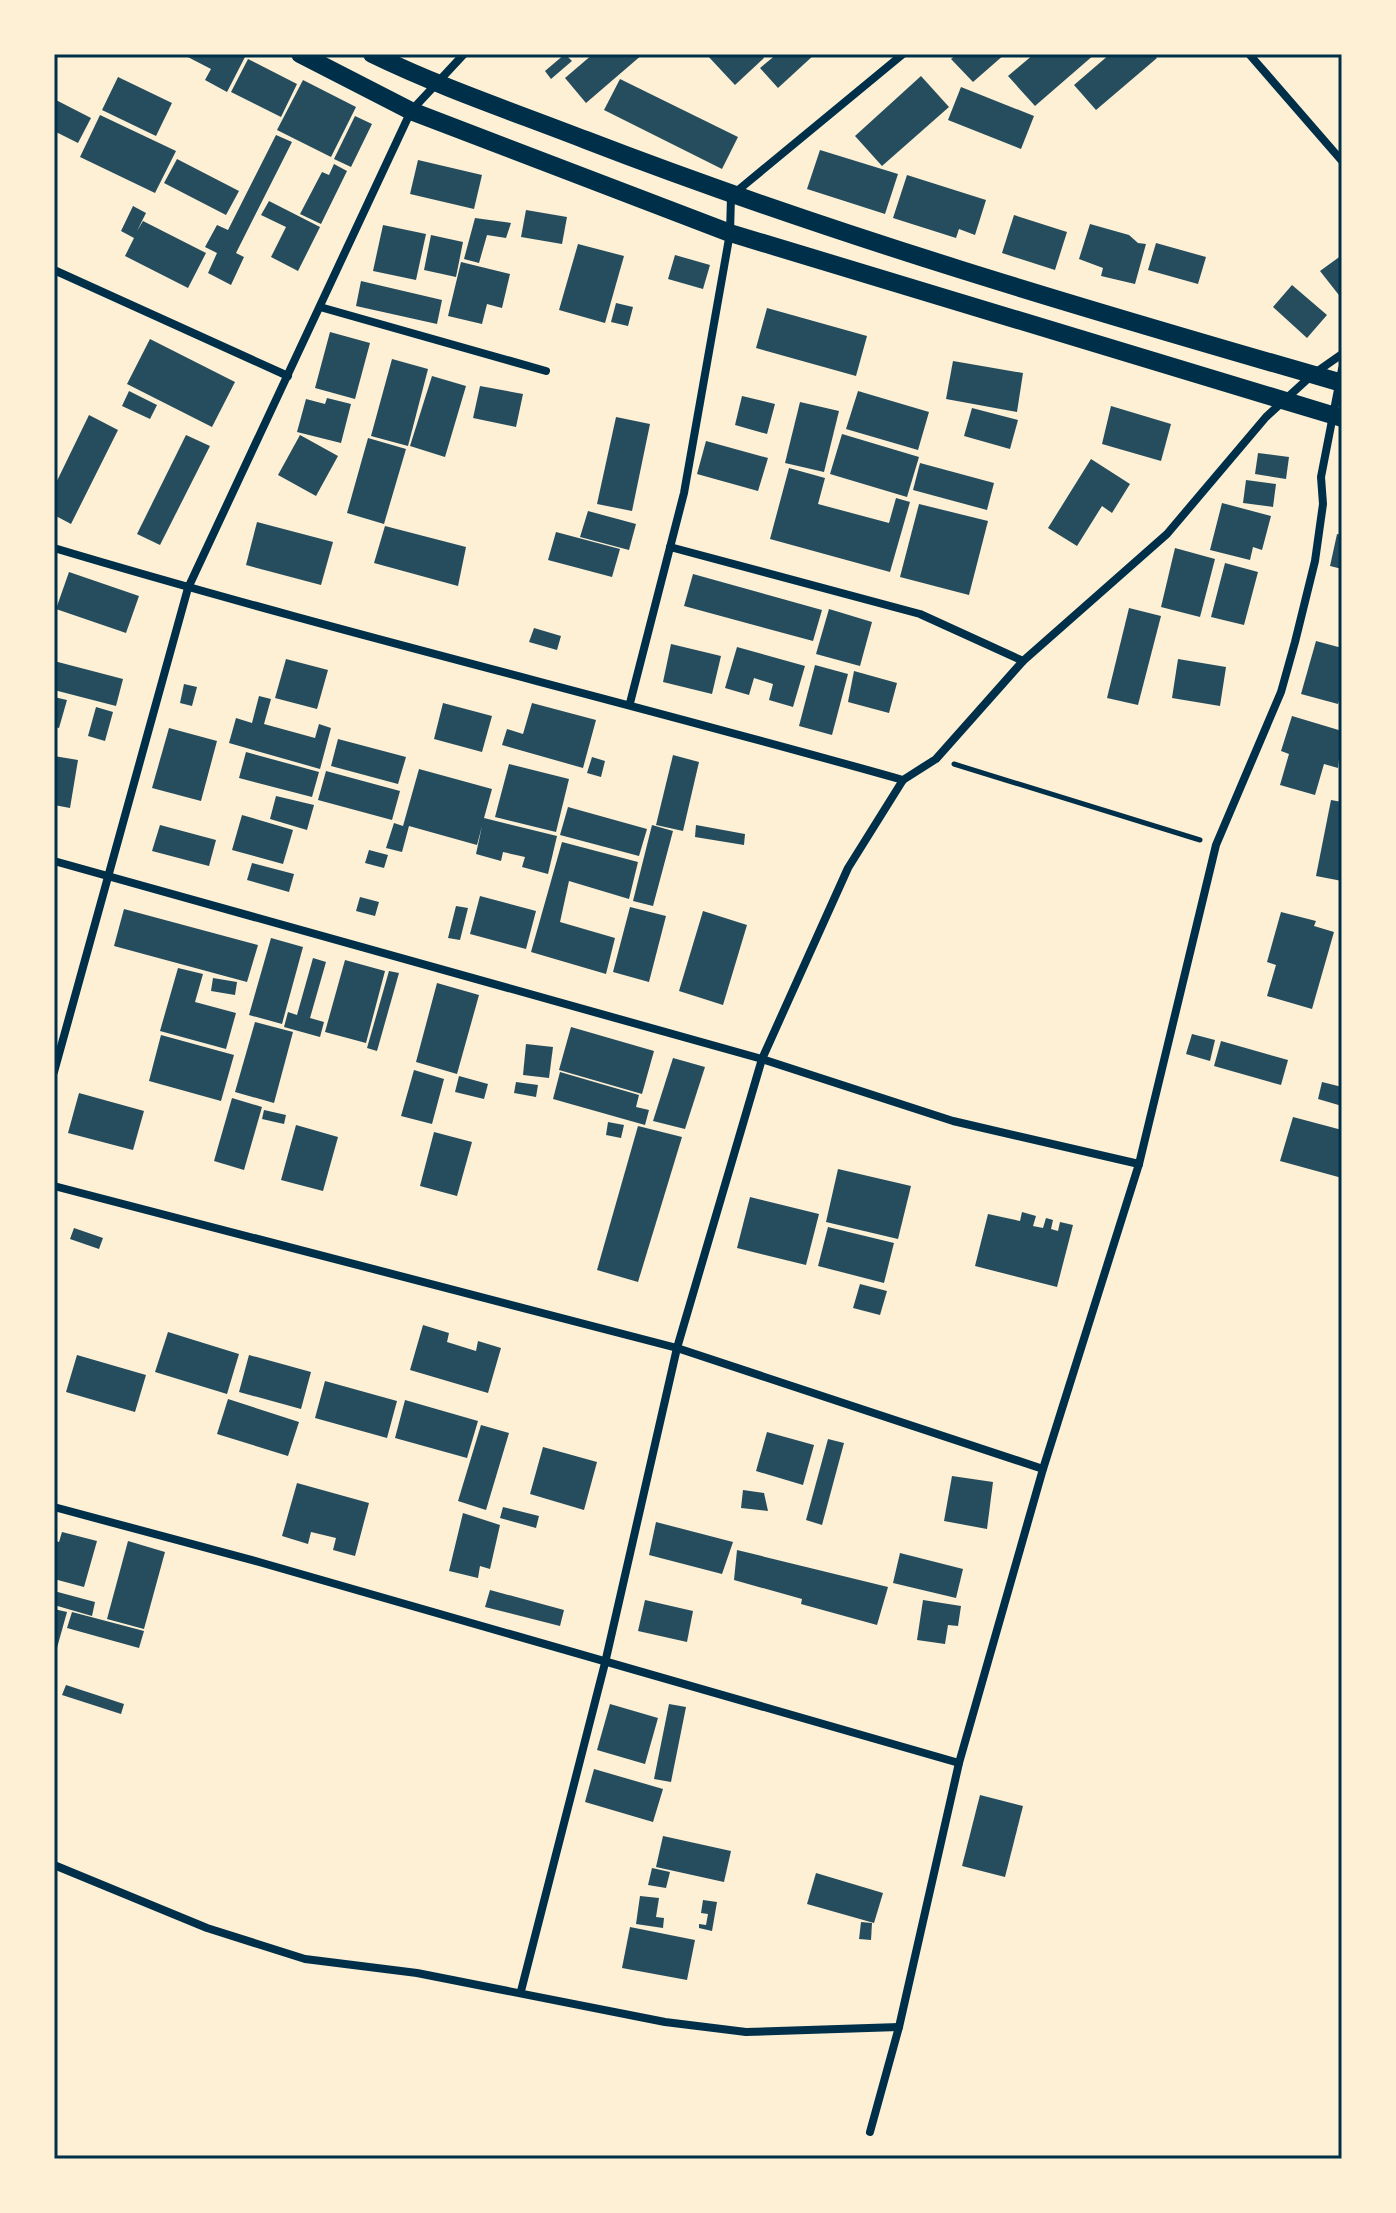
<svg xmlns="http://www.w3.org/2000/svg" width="1396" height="2213" font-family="Raleway,sans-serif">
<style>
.building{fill:#264d5e}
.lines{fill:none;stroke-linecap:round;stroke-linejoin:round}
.path{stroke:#003049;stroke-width:5}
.minor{stroke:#003049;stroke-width:8}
.primary{stroke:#003049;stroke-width:18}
.neatline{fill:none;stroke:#003049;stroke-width:3}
</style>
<rect width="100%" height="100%" fill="#fdf0d5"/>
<g class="building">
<polygon points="182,54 239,54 245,57 227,92 205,80 211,69"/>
<polygon points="565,54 572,61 551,79 545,71"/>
<polygon points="593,54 643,54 586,103 565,78"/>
<polygon points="706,54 761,54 764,58 735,85"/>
<polygon points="777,54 815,54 778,88 760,68"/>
<polygon points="957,54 1005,54 973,82 951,59"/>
<polygon points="1034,54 1095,54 1035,106 1008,76"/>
<polygon points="1110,54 1153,54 1157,58 1096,110 1074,85"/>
<polygon points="248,59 297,84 281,117 231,92"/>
<polygon points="921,76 949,107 882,166 855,136"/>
<polygon points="118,77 172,103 156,136 102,110"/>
<polygon points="620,79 738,137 722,169 604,110"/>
<polygon points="303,80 356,107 331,157 277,130"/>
<polygon points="961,87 1034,116 1021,149 948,120"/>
<polygon points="54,99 91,118 78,143 54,131"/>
<polygon points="100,115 176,151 155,193 80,157"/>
<polygon points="355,116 372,124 351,167 334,159"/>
<polygon points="276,135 292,142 236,253 244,257 231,285 208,273 217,253 205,247 217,225 228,230"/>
<polygon points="820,150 898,174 885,214 807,189"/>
<polygon points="177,159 239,191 226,215 164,183"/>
<polygon points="418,160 482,175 474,209 410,194"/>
<polygon points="334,164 347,171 321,224 300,214 322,172 329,175"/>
<polygon points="907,175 986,200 975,235 959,229 956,238 893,218"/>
<polygon points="269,201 320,227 298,271 271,257 286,227 261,215"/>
<polygon points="133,206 146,213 137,231 143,221 206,253 188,288 125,256 134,238 121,231"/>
<polygon points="526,210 567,217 562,244 521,237"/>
<polygon points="1014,215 1067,232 1055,270 1002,253"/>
<polygon points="475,218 511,223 506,238 487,235 479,263 464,259"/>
<polygon points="1090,224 1129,235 1138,243 1146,244 1135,284 1101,276 1103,268 1079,259"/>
<polygon points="383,225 426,234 416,280 373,271"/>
<polygon points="431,235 463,242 456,277 424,270"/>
<polygon points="1156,243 1206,257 1198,284 1148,270"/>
<polygon points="578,244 624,256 605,323 559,310"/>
<polygon points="675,255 710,265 703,289 668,279"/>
<polygon points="1342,255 1342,299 1320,271"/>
<polygon points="461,262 510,274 502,308 487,304 482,324 448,316"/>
<polygon points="361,281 442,300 437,324 356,306"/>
<polygon points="1292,285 1327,315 1307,338 1273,307"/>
<polygon points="616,303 633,307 628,326 611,322"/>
<polygon points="767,308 867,336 856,376 756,348"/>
<polygon points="330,332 370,343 355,399 315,388"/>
<polygon points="150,339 235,382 212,427 127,384"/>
<polygon points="392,359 428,369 408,446 371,436"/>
<polygon points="953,361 1023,373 1017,412 946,399"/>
<polygon points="432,376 466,386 445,457 410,446"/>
<polygon points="480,386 523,394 516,427 473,418"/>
<polygon points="129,391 157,405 150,419 122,406"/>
<polygon points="858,391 929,412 918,450 846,429"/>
<polygon points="742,396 775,404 767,434 735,425"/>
<polygon points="327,398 351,404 341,443 297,432 306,399 325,404"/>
<polygon points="800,402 839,411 824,472 785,463"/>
<polygon points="1111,406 1171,424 1161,461 1102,444"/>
<polygon points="972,408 1018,420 1010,449 964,436"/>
<polygon points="89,415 118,430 71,524 54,515 54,487"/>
<polygon points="616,417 650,424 632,511 597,504"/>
<polygon points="842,434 919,457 907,497 830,474"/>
<polygon points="186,435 210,446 160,545 137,534"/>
<polygon points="300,435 338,456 316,496 278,475"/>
<polygon points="368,438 406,449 384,524 347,513"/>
<polygon points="706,441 768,458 758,491 697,474"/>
<polygon points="1258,453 1289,457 1286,479 1255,474"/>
<polygon points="1091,459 1130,484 1112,513 1102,506 1077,546 1048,528"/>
<polygon points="920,463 994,483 987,510 913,490"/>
<polygon points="789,468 825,478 818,504 889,523 896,498 910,502 890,572 770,539"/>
<polygon points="1246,480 1276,484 1273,507 1243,503"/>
<polygon points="1222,503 1271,516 1262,550 1253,547 1250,560 1210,550"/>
<polygon points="919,504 988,521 969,595 900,577"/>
<polygon points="588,511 636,524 629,550 580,537"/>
<polygon points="257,522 333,542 321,585 246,565"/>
<polygon points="385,526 466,547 458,586 374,563"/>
<polygon points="556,532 620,549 612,577 548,560"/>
<polygon points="1337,534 1342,535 1342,569 1330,566"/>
<polygon points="1175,548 1215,559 1200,617 1161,607"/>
<polygon points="1225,563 1258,572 1244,625 1211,617"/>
<polygon points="69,572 139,596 126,633 56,609"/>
<polygon points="693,574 822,610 813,641 684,606"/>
<polygon points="1129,608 1161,616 1138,705 1107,698"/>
<polygon points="829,609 872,622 860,666 816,654"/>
<polygon points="534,628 561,636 557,650 529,642"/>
<polygon points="1316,641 1342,648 1342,690 1338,704 1301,694"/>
<polygon points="671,644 721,656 712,694 663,682"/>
<polygon points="737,647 805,666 793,707 769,700 773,684 754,678 749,695 725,688"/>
<polygon points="286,659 328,670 317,709 275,698"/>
<polygon points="1178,659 1226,667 1220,706 1172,698"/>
<polygon points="54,661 123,679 116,706 54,690"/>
<polygon points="815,665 848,674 832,735 799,726"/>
<polygon points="854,671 897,683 889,713 848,702"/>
<polygon points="184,684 197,687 192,706 180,703"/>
<polygon points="259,696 271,699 264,724 315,738 319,724 331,728 320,769 229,743 236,718 252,723"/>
<polygon points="54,697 67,700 59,728 54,727"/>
<polygon points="443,703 492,716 482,752 434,739"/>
<polygon points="532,703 596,720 583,768 502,745 507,729 523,734"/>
<polygon points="96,707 113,712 105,741 88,736"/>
<polygon points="1292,716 1342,731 1338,768 1324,764 1315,795 1280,785 1289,754 1281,751"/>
<polygon points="169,728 217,741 201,801 152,788"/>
<polygon points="338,739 406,757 398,784 331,766"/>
<polygon points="246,752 319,772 312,797 239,778"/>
<polygon points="673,755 699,762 683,831 656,825"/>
<polygon points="54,756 78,760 70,808 54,805"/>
<polygon points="592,757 605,761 601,777 587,773"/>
<polygon points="509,764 569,779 556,832 495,817"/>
<polygon points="419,769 492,789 484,818 557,836 548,874 522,867 525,857 503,852 501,861 476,854 482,826 477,845 409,826 402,852 386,848 394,823 403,826"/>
<polygon points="326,771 400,791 392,820 318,800"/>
<polygon points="276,796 314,805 307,830 270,819"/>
<polygon points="1331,800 1342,802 1342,881 1316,876"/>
<polygon points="568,807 647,829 639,856 560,835"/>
<polygon points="242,815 293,830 283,864 232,850"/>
<polygon points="160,825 216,840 209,866 152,851"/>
<polygon points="652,825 673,831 653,906 633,901"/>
<polygon points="696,825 745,834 744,845 695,837"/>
<polygon points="562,842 638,862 629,899 569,881 560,922 615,938 606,974 531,952"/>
<polygon points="369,850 388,855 384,868 365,863"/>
<polygon points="252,863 294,874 289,892 247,880"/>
<polygon points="480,896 536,911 526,949 470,934"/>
<polygon points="360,897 379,902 375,916 356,911"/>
<polygon points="456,906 468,908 460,940 448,938"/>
<polygon points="630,907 666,916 649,982 613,972"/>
<polygon points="124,909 258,945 247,982 114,946"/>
<polygon points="703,911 747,925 723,1005 679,991"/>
<polygon points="1281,912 1316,921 1314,926 1334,932 1312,1009 1267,996 1276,965 1267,962"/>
<polygon points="271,938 303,947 282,1024 249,1015"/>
<polygon points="313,958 326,962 310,1018 324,1022 320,1037 284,1027 288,1012 297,1015"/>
<polygon points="345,960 385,971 366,1043 325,1032"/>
<polygon points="178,968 203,974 195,1002 236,1013 226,1049 160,1031"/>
<polygon points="389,971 399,973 377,1051 367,1048"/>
<polygon points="213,978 237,982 235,995 211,991"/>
<polygon points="437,983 479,995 457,1074 416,1062"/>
<polygon points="255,1022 293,1032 274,1103 235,1092"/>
<polygon points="571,1027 654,1051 642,1094 559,1070"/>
<polygon points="1192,1034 1215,1040 1210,1061 1186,1054"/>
<polygon points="161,1035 234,1055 221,1101 149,1081"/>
<polygon points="1221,1041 1288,1060 1281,1085 1214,1066"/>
<polygon points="526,1044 553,1047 549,1078 523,1075"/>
<polygon points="673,1058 705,1067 685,1129 653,1121"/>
<polygon points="414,1070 444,1079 432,1124 401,1116"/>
<polygon points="560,1072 639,1095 636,1107 649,1110 645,1125 553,1099"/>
<polygon points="459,1076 488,1084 484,1099 455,1092"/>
<polygon points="516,1082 538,1085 536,1097 514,1093"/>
<polygon points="1322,1082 1342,1087 1342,1106 1318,1099"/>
<polygon points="79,1093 144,1111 133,1150 68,1133"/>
<polygon points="232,1098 262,1107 244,1170 214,1161"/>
<polygon points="264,1110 286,1115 284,1124 262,1119"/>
<polygon points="1293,1117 1342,1130 1342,1178 1280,1161"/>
<polygon points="608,1122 624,1125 621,1138 606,1135"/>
<polygon points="296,1125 338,1137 323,1191 281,1180"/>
<polygon points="638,1126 682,1137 638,1282 597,1270"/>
<polygon points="434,1132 472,1142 457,1196 420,1186"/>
<polygon points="838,1169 911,1186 898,1239 826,1222"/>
<polygon points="750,1197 819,1214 806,1265 737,1248"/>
<polygon points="1022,1212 1036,1216 1033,1226 1043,1228 1046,1218 1053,1220 1051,1229 1058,1231 1060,1222 1073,1225 1057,1287 975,1266 988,1214 1020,1221"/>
<polygon points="828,1227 894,1243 884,1283 818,1266"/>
<polygon points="74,1228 103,1238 99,1249 70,1239"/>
<polygon points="860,1284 887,1291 880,1315 853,1308"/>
<polygon points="423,1325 449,1333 447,1342 476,1351 478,1341 501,1348 488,1393 410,1370"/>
<polygon points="168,1332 239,1354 227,1394 155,1372"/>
<polygon points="77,1355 146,1375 135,1412 66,1392"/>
<polygon points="249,1355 311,1372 301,1409 239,1392"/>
<polygon points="325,1381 397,1401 387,1438 315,1418"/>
<polygon points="228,1399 299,1422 288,1456 217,1434"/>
<polygon points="405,1400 478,1421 467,1458 395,1438"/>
<polygon points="481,1425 509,1433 486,1510 458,1501"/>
<polygon points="767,1432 814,1445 803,1485 756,1471"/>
<polygon points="828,1439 844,1443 822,1525 806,1520"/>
<polygon points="543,1447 597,1462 584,1510 530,1494"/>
<polygon points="952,1476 993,1482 987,1529 944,1521"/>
<polygon points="297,1483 369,1503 355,1556 333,1550 336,1538 311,1532 308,1544 282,1536"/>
<polygon points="743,1490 764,1493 768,1511 741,1508"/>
<polygon points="503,1507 539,1516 536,1528 500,1518"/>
<polygon points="463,1513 500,1525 490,1569 480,1566 478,1578 449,1571"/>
<polygon points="656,1522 733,1542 722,1574 649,1555"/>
<polygon points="62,1532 97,1541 84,1587 54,1579 54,1540 59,1542"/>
<polygon points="128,1541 165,1552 144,1629 107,1619"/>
<polygon points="737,1550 888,1587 877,1625 801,1604 802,1599 734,1580"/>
<polygon points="900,1553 963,1569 956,1598 893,1583"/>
<polygon points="490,1590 564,1610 560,1626 485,1607"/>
<polygon points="54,1591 95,1602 92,1616 54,1605"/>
<polygon points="645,1600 693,1611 687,1642 638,1631"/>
<polygon points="923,1600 961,1606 958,1626 948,1625 945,1644 917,1640"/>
<polygon points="54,1609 67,1612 55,1655 54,1655"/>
<polygon points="72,1612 144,1631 139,1648 67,1628"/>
<polygon points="66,1685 124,1704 121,1714 62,1695"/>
<polygon points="610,1704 658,1718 645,1764 597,1750"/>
<polygon points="669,1704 686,1707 671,1782 654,1779"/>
<polygon points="594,1769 663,1789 653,1822 585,1802"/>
<polygon points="980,1795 1023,1806 1005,1877 962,1866"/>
<polygon points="663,1836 731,1851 724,1882 656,1867"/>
<polygon points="652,1868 670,1872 666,1888 648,1885"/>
<polygon points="816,1873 883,1893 874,1923 807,1904"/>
<polygon points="640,1896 659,1898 656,1917 664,1918 663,1928 636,1924"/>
<polygon points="703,1900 717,1902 712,1931 699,1928 699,1924 706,1925 708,1914 701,1913"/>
<polygon points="861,1922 872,1923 871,1940 859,1939"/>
<polygon points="630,1927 695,1940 687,1980 622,1968"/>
</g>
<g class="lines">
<polyline class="path" points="954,764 1200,840"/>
<g class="minor">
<polyline points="1249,54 1342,161"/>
<polyline points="54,270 288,376"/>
<polyline points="320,307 546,371"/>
<polyline points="670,547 920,614 1023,661"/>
<path d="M54 548C335 632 621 700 903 780"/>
<polyline points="630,703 684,493 730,233 731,196 903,54"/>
<polyline points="54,861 762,1059 953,1121 1139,1164"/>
<polyline points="54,1072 188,588 411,111 464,54"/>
<polyline points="54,1186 677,1348 1043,1469"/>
<polyline points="54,1507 259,1562 959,1763"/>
<polyline points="54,1865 207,1928 305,1959 417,1973 665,2022 746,2032 899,2027"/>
<polyline points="521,1991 605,1663 677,1348 762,1059 848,868 903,780 936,759 1023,661 1167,534 1266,417 1312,375 1342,354"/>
<polyline points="870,2132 899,2027 959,1763 1043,1469 1139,1164 1216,845 1281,692 1295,642 1315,561 1323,504 1321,477 1342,369"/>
</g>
<g class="primary">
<polyline points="300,54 411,111 730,233 1342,418"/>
<path d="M372 54C442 88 514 112 586 140 832 235 1088 310 1342 383"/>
</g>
</g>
<rect width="1396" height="2213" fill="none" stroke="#fdf0d5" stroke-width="112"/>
<rect x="56" y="56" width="1284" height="2101" class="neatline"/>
</svg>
